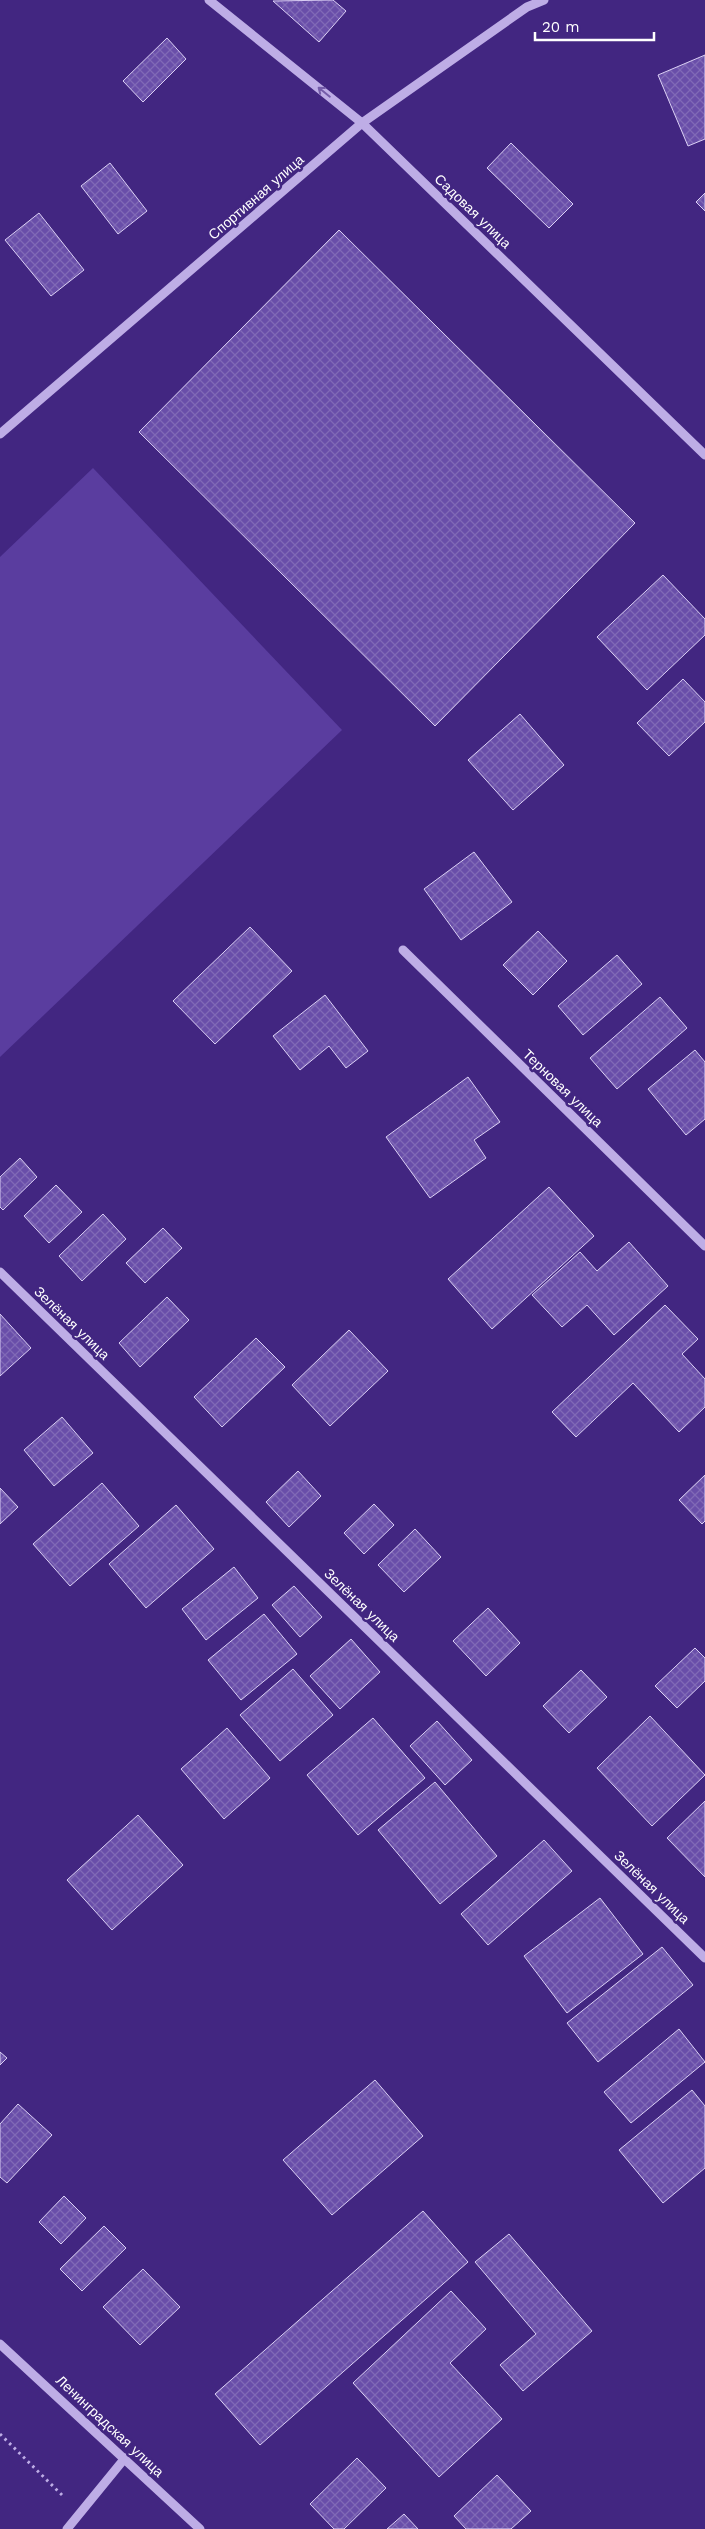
<svg xmlns="http://www.w3.org/2000/svg" width="705" height="2529" font-family="'Work Sans',sans-serif">
<style>
.pitch{fill:#5a3d9f}
.building{fill:url(#building-cross-hatch);stroke:#dbd0f5}
.lines{fill:none;stroke-linecap:round;stroke-linejoin:round}
.path{stroke:#beade6;stroke-width:3;stroke-dasharray:2.5 4;stroke-linecap:butt}
.minor{stroke:#beade6;stroke-width:9}
.oneway{stroke:#745ca9}
.labels{text-anchor:middle;stroke-width:5;stroke-linejoin:round;paint-order:stroke}
.street-label{font-size:14px;fill:#fff;stroke:#422681}
</style>
<defs>
<pattern id="building-cross-hatch" width="8" height="8" patternUnits="userSpaceOnUse" patternTransform="scale(1.25)"><rect width="8" height="8" fill="#694ea9"/><path d="M0 0l8 8M0 8l8-8" fill="none" stroke="#8069b6"/></pattern>
</defs>
<rect width="100%" height="100%" fill="#422681"/>
<polygon class="pitch" points="93,468 342,730 0,1057 0,557"/>
<g class="building">
<polygon points="333,0 346,11 319,42 273,1"/>
<polygon points="167,38 186,59 143,102 123,81"/>
<polygon points="705,55 705,139 688,146 658,75"/>
<polygon points="511,143 573,204 549,228 487,168"/>
<polygon points="110,163 147,211 118,234 81,186"/>
<polygon points="705,193 705,211 696,202"/>
<polygon points="39,213 84,270 51,296 5,240"/>
<polygon points="339,230 635,523 435,726 139,432"/>
<polygon points="663,575 705,619 705,635 647,690 597,637"/>
<polygon points="683,679 705,702 705,722 669,756 637,723"/>
<polygon points="520,714 564,765 513,810 468,760"/>
<polygon points="474,852 512,902 461,940 424,889"/>
<polygon points="250,927 292,971 215,1044 173,1001"/>
<polygon points="538,931 567,961 533,995 503,965"/>
<polygon points="617,955 642,984 583,1035 558,1006"/>
<polygon points="325,995 368,1051 346,1068 329,1046 300,1070 273,1036"/>
<polygon points="660,997 687,1028 617,1089 590,1058"/>
<polygon points="695,1050 705,1062 705,1119 686,1135 648,1089"/>
<polygon points="468,1077 500,1122 474,1140 486,1158 430,1198 386,1137"/>
<polygon points="20,1158 37,1177 3,1210 0,1207 0,1177"/>
<polygon points="56,1185 82,1212 49,1243 24,1216"/>
<polygon points="549,1187 594,1236 492,1329 448,1279"/>
<polygon points="103,1214 126,1239 82,1281 59,1256"/>
<polygon points="163,1228 182,1248 145,1283 126,1263"/>
<polygon points="629,1242 668,1286 614,1335 587,1305 562,1327 532,1295 580,1252 597,1271"/>
<polygon points="167,1297 189,1320 140,1367 119,1343"/>
<polygon points="665,1305 698,1339 682,1354 705,1379 705,1407 679,1432 633,1383 576,1437 552,1412"/>
<polygon points="0,1314 31,1348 0,1376"/>
<polygon points="349,1330 388,1371 330,1426 292,1385"/>
<polygon points="256,1338 285,1367 222,1427 194,1397"/>
<polygon points="62,1417 93,1453 54,1486 24,1450"/>
<polygon points="298,1471 321,1496 289,1527 266,1502"/>
<polygon points="705,1475 705,1521 702,1524 679,1500"/>
<polygon points="102,1483 139,1526 70,1586 33,1544"/>
<polygon points="0,1488 18,1507 0,1524"/>
<polygon points="374,1504 394,1525 364,1554 344,1533"/>
<polygon points="176,1505 214,1549 146,1608 109,1564"/>
<polygon points="415,1529 441,1557 404,1592 378,1565"/>
<polygon points="234,1567 258,1598 206,1640 182,1609"/>
<polygon points="294,1586 322,1617 300,1637 272,1605"/>
<polygon points="488,1608 520,1643 486,1676 453,1641"/>
<polygon points="264,1614 297,1654 241,1700 208,1660"/>
<polygon points="351,1639 380,1672 340,1709 310,1676"/>
<polygon points="695,1648 705,1658 705,1681 677,1708 655,1686"/>
<polygon points="293,1669 333,1715 280,1761 240,1715"/>
<polygon points="581,1670 607,1697 569,1733 543,1706"/>
<polygon points="650,1716 705,1775 652,1826 597,1768"/>
<polygon points="373,1718 425,1778 358,1835 307,1775"/>
<polygon points="437,1721 472,1760 445,1785 410,1746"/>
<polygon points="227,1728 270,1778 224,1819 181,1769"/>
<polygon points="435,1782 497,1856 440,1904 378,1830"/>
<polygon points="705,1801 705,1877 667,1838"/>
<polygon points="138,1815 183,1865 112,1930 67,1880"/>
<polygon points="544,1840 572,1871 488,1945 461,1914"/>
<polygon points="600,1898 643,1954 567,2013 524,1956"/>
<polygon points="662,1947 693,1985 598,2062 567,2023"/>
<polygon points="679,2029 705,2062 631,2123 604,2092"/>
<polygon points="0,2052 7,2058 0,2065"/>
<polygon points="375,2080 423,2136 332,2215 283,2160"/>
<polygon points="692,2090 705,2106 705,2168 663,2203 619,2150"/>
<polygon points="18,2104 52,2135 7,2183 0,2177 0,2124"/>
<polygon points="64,2196 86,2218 61,2244 39,2222"/>
<polygon points="423,2211 468,2262 260,2445 215,2394"/>
<polygon points="104,2226 126,2248 82,2291 60,2269"/>
<polygon points="509,2234 592,2331 523,2391 500,2365 536,2334 475,2262"/>
<polygon points="143,2269 180,2307 140,2345 103,2307"/>
<polygon points="451,2291 486,2329 450,2363 502,2419 439,2477 353,2383"/>
<polygon points="357,2458 386,2488 344,2529 334,2529 310,2504"/>
<polygon points="497,2475 531,2511 511,2529 466,2529 454,2516"/>
<polygon points="404,2514 418,2529 387,2529"/>
</g>
<g class="lines">
<polyline class="path" points="0,2434 62,2495"/>
<g class="minor">
<polyline points="209,0 362,123 705,455"/>
<polyline points="0,434 362,123 527,7 544,0"/>
<polyline points="403,950 705,1246"/>
<polyline points="0,1272 705,1958"/>
<polyline points="0,2344 200,2529"/>
<polyline points="67,2529 125,2458"/>
</g>
</g>
<defs><path id="oneway-shaft" d="M-6 0H5M1.5-3L5.5 0L1.5 3" fill="none" stroke-width="1.6" stroke-linecap="round" stroke-linejoin="round" transform="scale(1.25)"/></defs>
<use class="oneway" href="#oneway-shaft" transform="translate(324 92) rotate(-141)"/>
<g class="labels">
<g class="street-label">
<text transform="translate(256 197) rotate(-41)" y="5">Спортивная улица</text>
<text transform="translate(473 211) rotate(44)" y="5">Садовая улица</text>
<text transform="translate(563 1088) rotate(44)" y="5">Терновая улица</text>
<text transform="translate(72 1323) rotate(44)" y="5">Зелёная улица</text>
<text transform="translate(362 1605) rotate(44)" y="5">Зелёная улица</text>
<text transform="translate(652 1887) rotate(44)" y="5">Зелёная улица</text>
<text transform="translate(110 2426) rotate(43)" y="5">Ленинградская улица</text>
</g>
</g>
<path d="M535 32v8h119v-8" fill="none" stroke="#ffffff" stroke-width="2.5"/>
<text x="542" y="32" font-size="15" fill="#ffffff" stroke="#422681" stroke-width="4" paint-order="stroke">20 m</text>
</svg>
